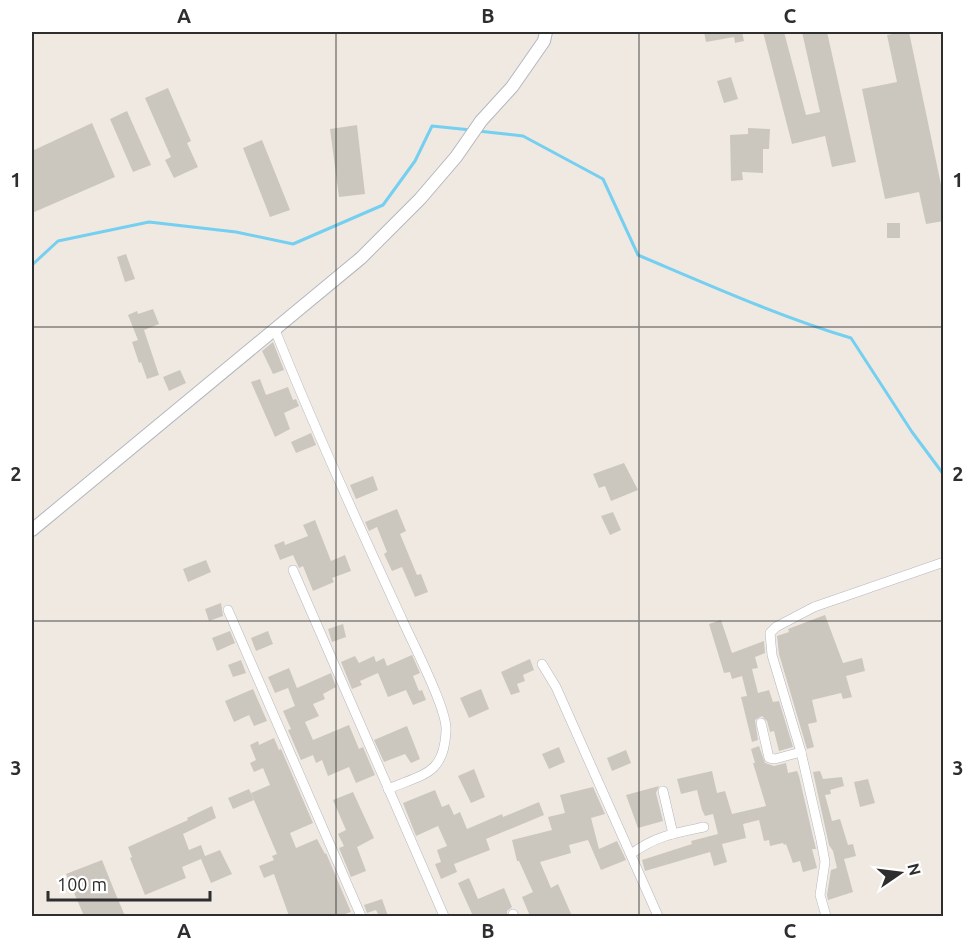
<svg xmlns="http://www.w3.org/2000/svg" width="975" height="948" font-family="Ubuntu,sans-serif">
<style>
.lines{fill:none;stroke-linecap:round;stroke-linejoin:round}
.stream{stroke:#75cff0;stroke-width:3}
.building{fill:#cbc7bf}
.minor-casing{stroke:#b4b7c1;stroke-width:10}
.tertiary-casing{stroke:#b4b7c1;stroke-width:14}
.minor{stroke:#fff;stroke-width:9}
.tertiary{stroke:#fff;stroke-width:12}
.grid{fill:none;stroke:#2e2e2e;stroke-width:1.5;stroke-opacity:0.55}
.neatline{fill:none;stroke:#2e2e2e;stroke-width:2}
.grid-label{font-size:20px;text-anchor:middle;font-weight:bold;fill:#2e2e2e}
</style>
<rect width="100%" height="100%" fill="#efe9e1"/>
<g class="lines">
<g class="stream">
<path d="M478 131 523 136 603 179 638 255C709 285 778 316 851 338L912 432 944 475"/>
<polyline points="32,265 58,241 149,222 236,232 293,244 383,205 415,161 432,126 471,130"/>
</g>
</g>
<g class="building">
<polygon points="704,32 742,32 744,41 735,43 734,37 706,42"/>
<polygon points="763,32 784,32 806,115 820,112 802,32 827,32 856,162 832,167 825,136 792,144"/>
<polygon points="902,32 909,32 944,199 944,221 926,224 919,192 885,199 862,89 897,82 887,35"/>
<polygon points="731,77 738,99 724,103 717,81"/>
<polygon points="168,88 191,141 187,143 198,167 174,178 165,160 171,157 145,98"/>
<polygon points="127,111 151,165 133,172 110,119"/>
<polygon points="92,123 115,177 32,213 32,151"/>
<polygon points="357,125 365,194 339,197 330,129"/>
<polygon points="748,128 770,129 769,149 763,149 763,173 742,172 743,180 731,181 730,135 748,134"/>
<polygon points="262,140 290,210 270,217 243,148"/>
<rect x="887" y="223" width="13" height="15"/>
<polygon points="126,254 135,279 125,282 117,257"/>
<polygon points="153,309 159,324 144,330 159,375 147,379 141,362 139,363 132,342 138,340 128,315 137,311 138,314"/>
<polygon points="273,342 284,370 273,374 262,351"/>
<polygon points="180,370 186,383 169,391 163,377"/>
<polygon points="260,379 266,395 288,387 293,400 296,399 299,406 284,413 290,429 275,437 251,382"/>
<polygon points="311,433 316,445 296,453 291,442"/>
<polygon points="624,463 638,490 611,501 605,486 599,488 593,474"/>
<polygon points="373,476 378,490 356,499 350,485"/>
<polygon points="397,509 406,531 400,534 417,575 421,574 428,592 415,597 402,567 392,571 384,554 387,552 377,527 369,531 365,522"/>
<polygon points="613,512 621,530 610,535 601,516"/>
<polygon points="315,520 331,561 345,555 351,571 332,578 334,582 313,591 303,566 299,568 293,555 280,560 274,545 284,541 285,545 308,536 303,525"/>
<polygon points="206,560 211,572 188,582 183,569"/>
<polygon points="221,603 223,616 209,621 205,609"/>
<polygon points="825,615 843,663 862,658 865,671 846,676 852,697 843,699 841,693 812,700 817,722 808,724 814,747 807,749 779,654 777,636 789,632 788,629"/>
<polygon points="721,620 732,653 764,641 765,653 755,657 758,668 752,669 758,693 769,690 773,702 779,701 793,747 779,751 774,731 770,732 767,721 762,716 755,720 758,740 752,742 741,697 747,696 742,676 732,679 730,672 724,673 709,624"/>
<polygon points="343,624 346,637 332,642 328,629"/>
<polygon points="230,631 235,643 217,651 212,638"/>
<polygon points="268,631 273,644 256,651 251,638"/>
<polygon points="412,655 420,673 413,676 419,691 422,690 426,700 413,705 406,690 388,697 378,673 360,681 362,685 352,689 341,662 355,656 359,663 374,656 376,662 384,658 387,666"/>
<polygon points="530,659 534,670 523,675 525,681 517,684 520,692 511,695 501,672"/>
<polygon points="241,660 246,673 233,677 228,665"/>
<polygon points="289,668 297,688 331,673 336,687 323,694 325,699 313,704 319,716 305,722 313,740 349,725 359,749 363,747 375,775 356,783 349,767 328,776 322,760 316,763 313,755 301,760 288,730 291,729 283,711 295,706 288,688 275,693 268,677"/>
<polygon points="253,689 267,721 254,726 249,715 234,722 225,701"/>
<polygon points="481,689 489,709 469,718 460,698"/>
<polygon points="407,726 420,759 411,763 405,754 384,762 374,740"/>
<polygon points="274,738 279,750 281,749 313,823 290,833 296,848 317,839 325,854 326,853 351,912 339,916 289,916 274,874 264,878 259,866 274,860 272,856 277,854 251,793 270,785 263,768 254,772 250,763 256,760 250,745 258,741 259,745"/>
<polygon points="759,746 765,763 774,766 786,763 788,773 797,771 799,776 814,841 816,849 812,849 817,868 803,872 800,861 793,863 786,844 784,845 783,843 770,846 769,840 764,841 759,820 743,824 746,838 722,844 727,862 714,866 710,852 645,871 642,860 692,844 691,841 718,834 713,814 705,816 702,810 697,790 681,794 677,779 712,771 717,793 725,791 732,814 766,806 753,763 755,763 751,749"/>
<polygon points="559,747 565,762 549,769 542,754"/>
<polygon points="626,750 631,763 612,771 607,758"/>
<polygon points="474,769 485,797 471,803 458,776"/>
<polygon points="820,771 823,779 842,777 844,786 830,790 831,794 825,795 832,821 840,819 848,845 853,844 856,856 844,859 853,892 828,900 827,895 831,870 837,868 833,851 829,845 813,772"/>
<polygon points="868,779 875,803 860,807 854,782"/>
<polygon points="659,786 656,793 663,821 638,828 626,795"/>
<polygon points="593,787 605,814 591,818 599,849 617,841 626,860 601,870 588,840 569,845 571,853 540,862 551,888 558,884 572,916 530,916 522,897 533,892 519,861 517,861 512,840 552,830 548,817 565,813 560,795"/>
<polygon points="249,789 254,800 233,809 228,798"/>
<polygon points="435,790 442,807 449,804 454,815 460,812 467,829 502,814 503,817 539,802 544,815 486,839 490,850 454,864 457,872 441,879 435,864 441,862 437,850 447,846 438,826 416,836 403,803"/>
<polygon points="353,792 374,838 357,847 366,871 351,877 339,848 344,846 338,834 346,830 333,800"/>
<polygon points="212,806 216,818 183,834 189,850 201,845 205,856 220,850 232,874 211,883 201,859 182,867 186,878 145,895 130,858 132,857 128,847 188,820 187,818"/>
<polygon points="102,860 114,890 125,916 84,916 66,874"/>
<polygon points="469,878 478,899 504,888 512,907 507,911 507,916 473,916 458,883"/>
<polygon points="382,899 388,916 379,916 376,910 367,913 364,905"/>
</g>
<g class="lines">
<defs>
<g id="minor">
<path d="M275 330C314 427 357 522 401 617 411 640 448 710 446 731 444 775 423 774 388 789"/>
<polyline points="293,570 444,916"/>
<polyline points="228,610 361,916"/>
<polyline points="542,664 556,687 658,916"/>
<polyline points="761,723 769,758 775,759 801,752"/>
<polyline points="663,791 673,834"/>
<path d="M631 854C655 836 675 833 704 827"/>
<polyline points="513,914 514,916"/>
<polyline points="826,916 820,895 825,862 821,840 801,752 772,655 770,633 776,627 814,607 944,562"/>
</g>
<polyline id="tertiary" points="32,530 361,258 420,199 456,157 481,121 512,87 544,41 546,32"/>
</defs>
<use href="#minor" class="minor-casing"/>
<use href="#tertiary" class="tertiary-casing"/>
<use href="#minor" class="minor"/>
<use href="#tertiary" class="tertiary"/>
</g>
<path class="grid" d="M336 32V916M639 32V916M32 327H944M32 621H944"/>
<rect width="975" height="948" fill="none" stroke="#ffffff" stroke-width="66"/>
<g transform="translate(900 873) rotate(76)" stroke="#ffffff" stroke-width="4.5" paint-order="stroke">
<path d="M0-4.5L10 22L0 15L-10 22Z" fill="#2e2e2e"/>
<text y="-9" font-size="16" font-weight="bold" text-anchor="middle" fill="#2e2e2e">N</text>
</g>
<path d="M48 891v9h162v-9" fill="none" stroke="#2e2e2e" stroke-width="3"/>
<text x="57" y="891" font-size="18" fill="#2e2e2e" stroke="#ffffff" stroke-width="4.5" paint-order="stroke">100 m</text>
<rect x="33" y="33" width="909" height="882" class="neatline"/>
<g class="grid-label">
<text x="184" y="23">A</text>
<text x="488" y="23">B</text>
<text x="790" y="23">C</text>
<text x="16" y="187">1</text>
<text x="958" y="187">1</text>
<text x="16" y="481">2</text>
<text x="958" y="481">2</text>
<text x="16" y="775">3</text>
<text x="958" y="775">3</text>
<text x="184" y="938">A</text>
<text x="488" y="938">B</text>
<text x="790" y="938">C</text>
</g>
</svg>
